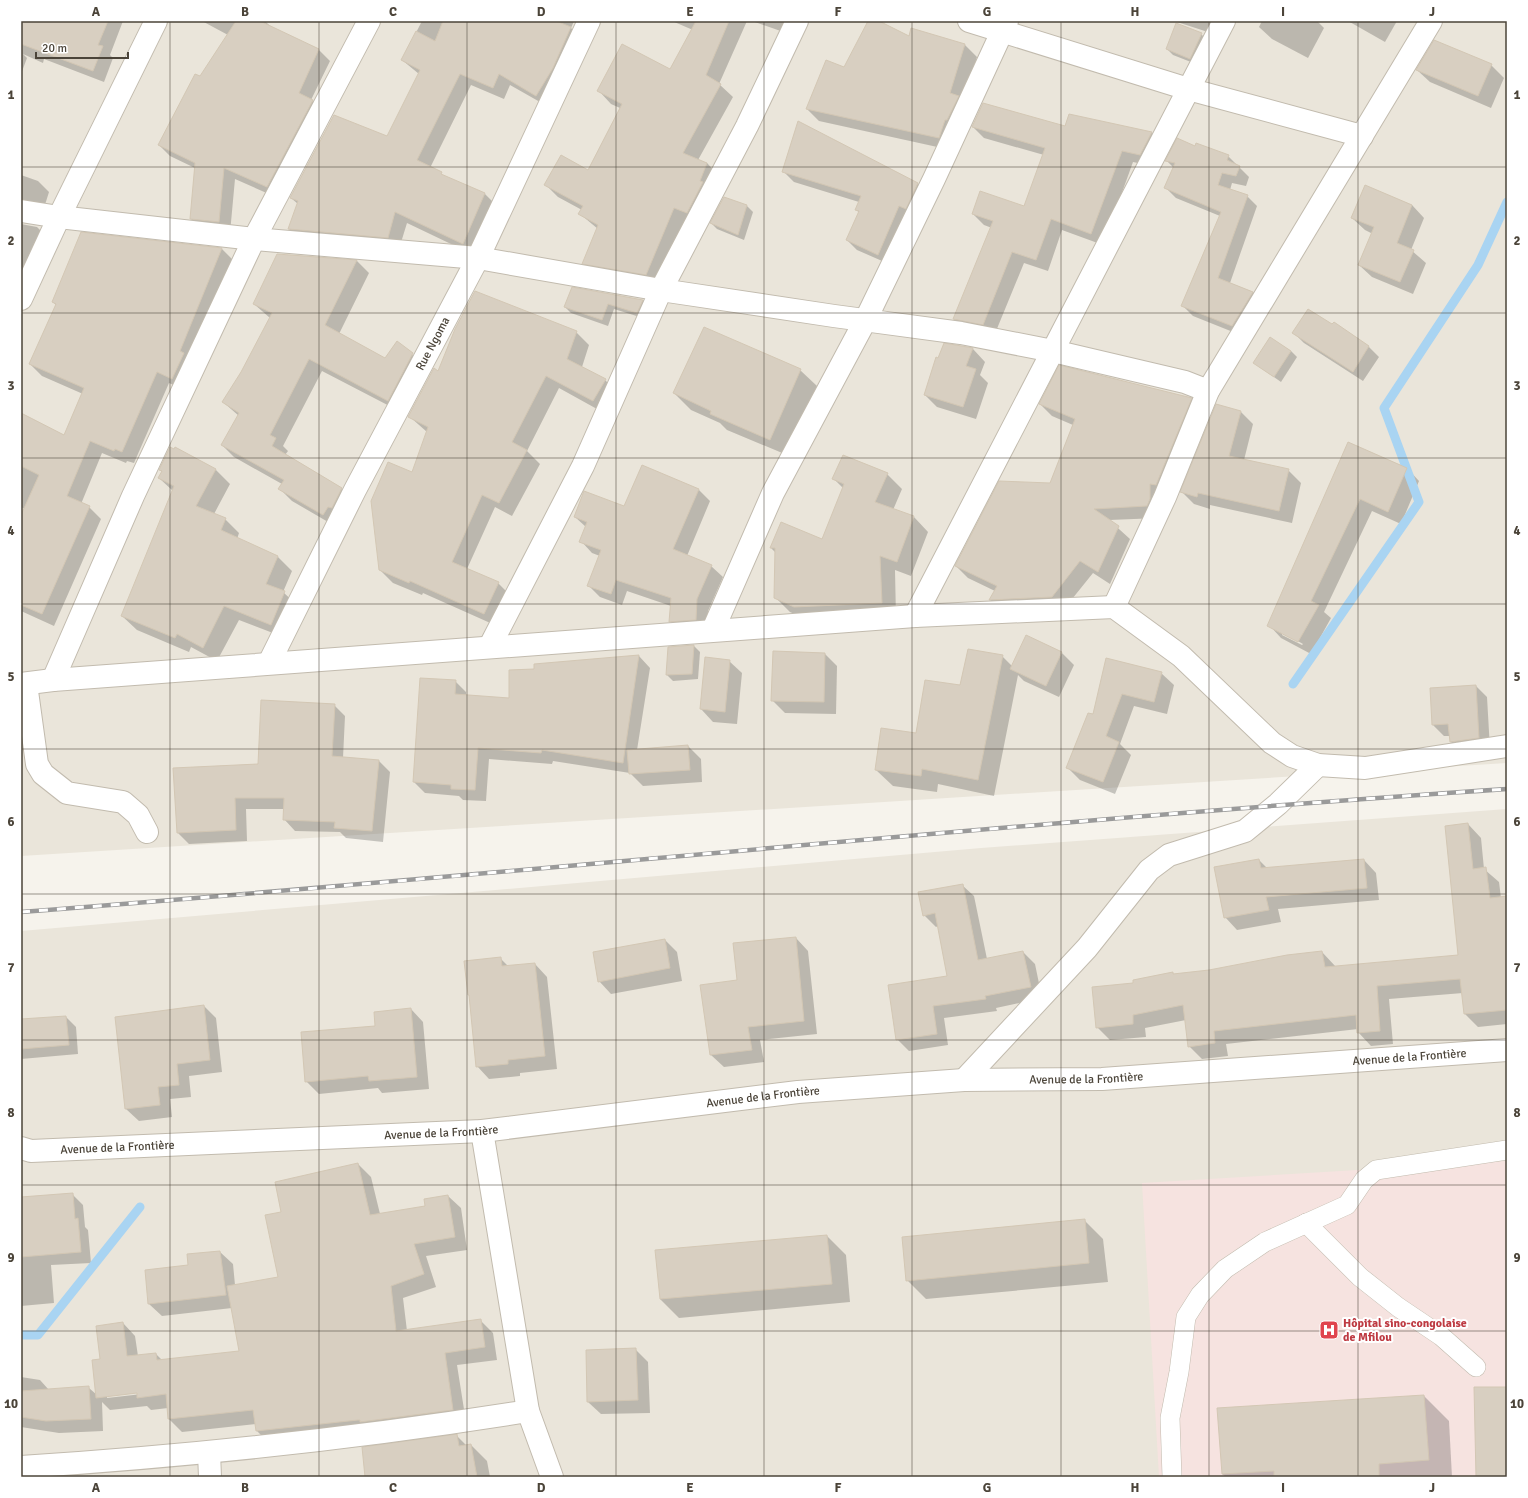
<svg xmlns="http://www.w3.org/2000/svg" width="1528" height="1498" font-family="Signika,sans-serif">
<style>
.residential{fill:#eae5da}
.medical{fill:#f6e3e0}
.shadow{fill:#0003;fill-rule:evenodd}
.lines{fill:none;stroke-linecap:round;stroke-linejoin:round}
.stream{stroke:#a9d4f2;stroke-width:9}
.building{fill:#d8cfc1;stroke:#d3c7b4}
.lane-casing{stroke:#c2bbae;stroke-width:20}
.street-casing{stroke:#c2bbae;stroke-width:24}
.lane{stroke:#fff;stroke-width:19}
.street{stroke:#fff;stroke-width:22}
.rail-casing{stroke:#9a9a9a;stroke-width:4.5}
.rail{stroke:#fff;stroke-width:3;stroke-dasharray:9;stroke-linecap:butt}
.grid{fill:none;stroke:#4b4439;stroke-width:1;stroke-opacity:0.55}
.labels{text-anchor:middle;stroke-width:4;stroke-linejoin:round;paint-order:stroke}
.street-label{font-size:12px;fill:#4b4439;stroke:#fff}
.health-label{font-size:12px;font-weight:bold;fill:#be3a42;stroke:#fff;text-anchor:start}
.neatline{fill:none;stroke:#4b4439;stroke-width:1.5}
.grid-label{font-size:13px;text-anchor:middle;font-weight:bold;fill:#4b4439}
</style>
<rect width="100%" height="100%" fill="#f6f3ec"/>
<g class="residential">
<polygon points="21,21 1507,21 1507,763 21,856"/>
<polygon points="1507,809 1507,1477 21,1477 21,931 981,848"/>
</g>
<polygon class="medical" points="1507,1161 1507,1477 1159,1477 1142,1183"/>
<g class="shadow">
<polygon points="21,21 123,21 110,55 113,58 104,82 44,59 43,63 23,54 27,58 21,74"/>
<polygon points="202,21 265,21 271,27 319,50 330,61 311,100 323,112 278,198 235,179 230,233 202,230 191,219 195,168 170,156 159,145 228,35"/>
<polygon points="422,21 574,21 571,28 582,39 547,106 510,85 504,99 471,85 430,168 445,177 485,194 496,205 474,255 407,223 399,249 300,240 289,229 298,204 291,198 388,138 419,74 402,60"/>
<polygon points="672,21 747,21 719,84 733,97 698,160 707,163 719,176 658,287 596,276 583,263 598,229 580,214 582,210 558,197 545,184 588,171 620,108 611,104 599,91 670,70 693,30"/>
<polygon points="752,21 808,21 795,36"/>
<polygon points="869,21 877,21 909,37 912,29 965,45 977,57 963,101 951,150 819,121 807,109 845,68"/>
<polygon points="1174,21 1215,21 1211,33"/>
<polygon points="1262,21 1317,21 1324,28 1308,58 1272,39 1259,27"/>
<polygon points="1348,21 1397,21 1385,42"/>
<polygon points="1201,34 1207,40 1196,64 1173,55 1167,49"/>
<polygon points="1491,65 1504,78 1491,108 1430,82 1417,70"/>
<polygon points="1070,116 1152,133 1163,145 1152,166 1133,162 1103,245 1062,230 1048,271 1024,263 994,336 966,331 954,319 992,228 984,225 973,214 1024,207 1044,155 984,138 973,127 1065,127"/>
<polygon points="1196,147 1228,156 1249,177 1246,186 1232,183 1230,190 1247,196 1257,206 1230,283 1253,292 1263,302 1243,336 1193,316 1183,306 1220,216 1176,198 1166,188 1174,168 1167,161"/>
<polygon points="784,172 917,184 927,194 889,264 857,250 847,240 860,213 856,210 859,202 794,182"/>
<polygon points="21,175 38,181 49,192 43,211 21,218"/>
<polygon points="1365,187 1412,205 1424,218 1411,250 1426,263 1413,294 1372,277 1359,265 1373,234 1365,230 1352,218"/>
<polygon points="724,198 747,206 753,212 744,240 717,229 711,223"/>
<polygon points="21,224 37,227 48,238 21,286"/>
<polygon points="82,233 222,249 234,261 184,390 169,383 134,463 127,461 126,463 102,453 81,504 89,507 101,519 54,626 21,611 21,517 25,509 21,507 21,414 65,436 83,394 42,376 30,364 56,305 53,302"/>
<polygon points="280,255 357,261 369,273 339,334 385,359 397,342 425,366 401,412 322,371 283,446 288,451 285,455 341,489 354,501 335,526 292,501 280,489 282,484 234,457 222,445 239,416 223,402 242,372 270,318 254,304"/>
<polygon points="643,300 649,306 643,318 614,309 608,326 571,313 565,307"/>
<polygon points="1334,324 1369,347 1379,357 1363,381 1304,343 1294,333 1332,326"/>
<polygon points="576,332 589,345 582,367 605,380 618,393 606,414 559,388 527,451 540,464 512,516 495,507 467,569 498,583 511,596 497,626 423,593 422,595 393,583 380,570 427,432 410,417 438,373"/>
<polygon points="1270,338 1291,351 1297,357 1281,382 1254,363"/>
<polygon points="944,344 973,349 985,362 980,375 988,383 976,419 937,407 925,395"/>
<polygon points="800,370 817,386 787,455 727,430 720,423 691,410 674,393"/>
<polygon points="1191,399 1203,411 1159,518 1109,520 1130,539 1110,584 1093,573 1064,609 1002,611 990,600 995,591 968,578 956,566 1050,484 1073,425 1052,416 1040,404"/>
<polygon points="1241,412 1253,424 1244,460 1288,470 1301,483 1292,523 1210,505 1210,509 1194,504 1182,492"/>
<path d="M1348 443 1407 468 1419 481 1401 524 1372 511 1324 612 1331 618 1311 654 1281 638 1269 625ZM1282 632 1303 644 1302 645 1282 635Z"/>
<polygon points="175,449 216,470 230,484 214,514 225,519 239,533 237,539 278,557 292,571 283,592 298,606 286,638 239,620 217,661 191,647 189,652 137,630 122,616 173,491 159,478 162,472 160,470"/>
<polygon points="642,466 699,490 710,501 687,556 711,566 723,577 708,611 707,631 682,633 670,621 671,606 627,591 622,605 600,597 589,586 600,556 592,553 581,541 586,527 575,517 625,507"/>
<polygon points="887,474 902,489 893,510 914,517 928,532 911,576 895,570 896,618 810,621 790,612 775,597 776,553 771,548 822,540 844,489 834,479"/>
<polygon points="694,646 700,652 698,679 673,681 667,675"/>
<polygon points="1061,652 1074,665 1059,697 1024,681 1018,675 994,796 938,784 937,792 893,786 876,770 1002,656 1012,666"/>
<polygon points="825,654 837,666 836,714 785,713 772,700"/>
<polygon points="639,656 650,668 637,750 688,746 701,759 702,782 643,786 630,773 553,761 552,764 489,759 486,801 463,800 459,796 425,793 414,782 455,681 466,692 466,696 510,699 535,670 535,665"/>
<polygon points="1107,660 1161,673 1174,685 1167,714 1134,706 1120,744 1131,755 1115,794 1080,780 1067,767 1093,716"/>
<polygon points="729,661 742,673 737,724 713,722 701,709"/>
<polygon points="1476,686 1487,697 1490,749 1462,753 1451,742 1450,736 1444,736 1433,725"/>
<polygon points="334,705 345,716 343,758 379,761 390,772 383,842 346,838 340,832 295,831 284,819 285,809 246,809 247,841 189,844 178,833"/>
<polygon points="1468,824 1481,838 1484,869 1499,882 1501,898 1507,897 1507,1024 1478,1027 1465,1014 1463,993 1389,999 1393,1044 1371,1046 1358,1032 1358,1029 1226,1044 1228,1056 1202,1059 1189,1046 1186,1020 1145,1028 1146,1037 1110,1040 1097,1027 1134,984 1173,973 1174,975 1209,971 1322,952 1336,967 1459,956"/>
<polygon points="1259,860 1268,869 1364,860 1376,873 1379,900 1278,909 1281,922 1237,930 1225,917"/>
<polygon points="962,885 974,896 987,959 1023,952 1035,964 1042,998 996,1008 997,1011 944,1018 948,1045 909,1051 897,1039 948,977 938,926 936,927 924,915"/>
<polygon points="796,938 808,951 817,1034 760,1040 764,1062 724,1067 711,1055 738,981"/>
<polygon points="665,940 677,952 682,981 611,994 599,981"/>
<polygon points="500,958 509,967 535,964 547,977 557,1069 520,1073 520,1076 489,1079 477,1066 470,996 469,995"/>
<polygon points="204,1006 216,1018 222,1072 189,1076 191,1097 170,1099 172,1117 139,1121 126,1109"/>
<polygon points="411,1009 423,1022 429,1089 382,1093 378,1088 319,1094 306,1081 376,1027"/>
<polygon points="66,1017 76,1027 78,1054 21,1059 21,1020"/>
<path d="M358 1164 371 1177 380 1214 426 1207 448 1196 461 1208 467 1250 426 1256 436 1287 403 1298 407 1331 480 1320 493 1333 497 1360 457 1365 466 1422 269 1443 257 1431 256 1424 182 1432 169 1419 168 1408 151 1410 147 1406 110 1410 102 1402 103 1431 59 1433 21 1427V1377L40 1380 49 1390 89 1388 97 1395 101 1360 123 1323 135 1336 138 1356 156 1354 162 1360 240 1352 232 1308 162 1316 149 1304 189 1266 220 1252 233 1264 235 1285 279 1278 283 1213ZM142 1392V1394L107 1398V1396Z"/>
<polygon points="72,1194 83,1205 85,1227 88,1230 91,1263 51,1265 54,1303 21,1306 21,1198"/>
<polygon points="1084,1220 1103,1239 1108,1282 926,1299 907,1280"/>
<polygon points="827,1236 846,1255 850,1302 679,1318 660,1299"/>
<polygon points="635,1349 648,1362 650,1413 601,1414 588,1402"/>
<polygon points="1424,1396 1449,1421 1452,1477 1226,1477 1222,1474"/>
<polygon points="457,1436 467,1446 471,1445 487,1461 490,1477 366,1477"/>
</g>
<g class="lines">
<g class="stream">
<polyline points="1293,684 1419,502 1384,408 1478,265 1507,202"/>
<polyline points="21,1335 38,1335 140,1207"/>
</g>
</g>
<g class="building">
<polygon points="21,21 108,21 98,45 103,46 93,71 21,44"/>
<polygon points="236,21 260,21 319,49 299,93 313,100 267,187 224,168 219,222 190,219 195,163 158,145 195,74 200,76"/>
<polygon points="443,21 556,21 571,27 553,68 536,96 499,74 493,88 460,74 417,160 442,172 441,174 485,193 463,244 395,212 388,238 288,229 298,201 290,198 334,115 387,136 420,70 401,60 416,31 435,41"/>
<polygon points="696,21 729,21 706,75 721,84 683,153 707,163 700,181 703,182 687,213 674,208 646,275 582,264 598,225 578,214 583,206 544,185 561,155 588,170 622,104 597,91 622,44 670,69"/>
<polygon points="868,21 879,21 909,36 911,28 965,44 950,93 959,96 947,120 945,120 939,138 806,109 826,60 844,67"/>
<polygon points="1176,23 1202,33 1190,59 1166,49"/>
<polygon points="1434,40 1492,64 1478,96 1416,70"/>
<polygon points="983,103 1065,126 1069,114 1152,132 1140,155 1122,151 1091,234 1051,219 1036,260 1012,252 983,325 953,319 993,221 972,214 980,191 1024,206 1045,148 972,127"/>
<polygon points="798,121 918,183 906,209 899,206 878,255 846,240 859,211 855,210 861,196 782,172"/>
<polygon points="1177,138 1195,146 1196,143 1229,155 1227,160 1240,166 1236,176 1222,173 1218,185 1248,195 1218,278 1253,292 1232,326 1181,306 1221,212 1164,188 1175,163 1165,161"/>
<polygon points="1365,185 1412,205 1397,243 1414,250 1400,282 1358,265 1374,227 1351,218"/>
<polygon points="724,197 747,205 738,235 710,223"/>
<polygon points="81,232 222,248 180,351 184,353 172,379 157,372 122,452 115,449 114,451 90,441 67,496 90,506 42,614 21,605 21,515 39,475 21,466 21,413 64,435 84,388 29,364 56,304 52,302"/>
<polygon points="277,254 357,260 325,325 385,358 397,341 413,353 388,401 309,359 270,435 276,438 272,446 342,488 332,508 328,507 323,515 278,489 284,480 221,445 239,413 222,402 241,372 272,313 253,304"/>
<polygon points="572,287 643,300 637,313 608,304 602,320 564,307"/>
<polygon points="475,291 577,331 567,359 606,379 593,401 546,376 512,442 527,450 499,503 482,495 452,562 499,582 484,614 410,581 409,583 379,570 371,501 388,462 412,472 428,427 408,417 434,368 438,371 455,329"/>
<polygon points="1308,309 1332,324 1334,322 1369,346 1353,372 1292,333"/>
<polygon points="704,327 801,369 770,440 710,414 711,411 673,393"/>
<polygon points="1270,337 1291,351 1274,377 1253,363"/>
<polygon points="944,343 973,348 966,366 976,369 963,407 924,395 936,357 938,358"/>
<polygon points="1059,365 1192,398 1156,485 1150,484 1150,499 1147,506 1094,509 1119,526 1098,572 1080,561 1052,597 989,600 997,586 955,566 999,481 1050,483 1075,419 1039,404"/>
<polygon points="1216,404 1241,411 1229,456 1289,469 1279,511 1198,493 1197,497 1180,492"/>
<polygon points="1348,442 1407,468 1388,512 1360,499 1311,601 1319,605 1298,642 1267,626"/>
<polygon points="170,447 174,449 175,447 216,469 196,506 226,518 221,530 278,556 266,584 285,591 271,625 224,606 203,648 177,634 175,638 121,616 174,486 158,478 162,471 159,470"/>
<polygon points="843,455 888,473 875,502 914,516 897,562 880,556 882,603 794,607 774,598 775,548 770,548 781,522 822,539 844,484 832,479"/>
<polygon points="642,465 699,489 673,549 712,565 697,599 696,620 669,622 671,598 616,580 611,594 587,586 601,550 579,542 587,522 574,517 584,491 624,506"/>
<polygon points="1026,635 1062,652 1046,686 1010,669"/>
<polygon points="694,645 692,674 666,675 668,647"/>
<polygon points="968,649 1003,655 978,780 922,769 921,776 875,770 881,728 916,733 925,680 960,685"/>
<polygon points="773,651 825,653 824,702 771,701"/>
<polygon points="639,655 623,763 542,750 541,753 478,748 475,790 451,789 451,785 413,782 420,678 456,680 455,694 509,698 509,670 534,669 534,664"/>
<polygon points="705,657 730,660 725,712 700,709"/>
<polygon points="1106,658 1162,672 1154,702 1122,694 1106,736 1119,742 1103,782 1066,768 1088,713 1093,714"/>
<polygon points="1476,685 1479,738 1450,742 1448,724 1432,725 1430,688"/>
<polygon points="261,700 335,704 332,756 379,760 372,831 334,828 335,822 283,820 284,798 235,798 236,830 177,833 173,768 258,764"/>
<polygon points="688,745 690,770 629,774 627,750"/>
<polygon points="1468,823 1473,869 1486,867 1490,898 1507,896 1507,1010 1464,1014 1460,979 1377,986 1380,1031 1357,1033 1356,1015 1214,1031 1215,1043 1188,1047 1183,1005 1133,1015 1133,1024 1096,1028 1092,987 1133,983 1133,980 1173,972 1173,974 1209,970 1287,955 1322,951 1325,967 1458,955 1445,826"/>
<polygon points="1259,859 1261,868 1364,859 1367,888 1266,897 1269,910 1224,918 1214,867"/>
<polygon points="963,884 978,960 1023,951 1031,987 985,996 986,999 933,1006 937,1034 896,1040 888,985 947,976 935,913 923,916 918,892"/>
<polygon points="796,937 804,1021 748,1027 752,1050 710,1055 700,985 737,980 733,943"/>
<polygon points="665,939 670,968 598,982 593,952"/>
<polygon points="501,957 502,966 535,963 545,1056 508,1060 508,1064 476,1067 469,995 468,995 464,961"/>
<polygon points="204,1005 210,1060 177,1064 179,1085 158,1087 160,1105 125,1109 115,1017"/>
<polygon points="411,1008 417,1077 369,1081 368,1076 305,1082 301,1032 375,1026 374,1012"/>
<polygon points="66,1016 69,1045 21,1049 21,1019"/>
<polygon points="358,1163 370,1215 425,1206 424,1199 448,1195 455,1237 414,1244 424,1274 391,1286 396,1331 481,1319 485,1347 445,1353 453,1410 360,1422 360,1420 358,1420 256,1431 253,1410 168,1419 166,1394 137,1398 137,1393 96,1398 92,1360 100,1359 96,1326 123,1322 127,1356 156,1353 157,1360 239,1351 227,1286 278,1277 265,1215 281,1212 275,1182"/>
<polygon points="73,1193 75,1219 78,1218 81,1252 21,1257 21,1197"/>
<polygon points="1085,1219 1089,1263 906,1281 902,1237"/>
<polygon points="827,1235 832,1284 660,1299 655,1250"/>
<polygon points="220,1251 226,1295 148,1304 145,1270 188,1265 187,1254"/>
<polygon points="636,1348 638,1400 587,1402 586,1350"/>
<polygon points="89,1386 91,1419 46,1421 21,1417 21,1391"/>
<polygon points="1474,1387 1507,1387 1507,1477 1476,1477"/>
<polygon points="1424,1395 1429,1460 1379,1464 1379,1477 1274,1477 1274,1471 1222,1474 1217,1408"/>
<polygon points="457,1434 459,1446 471,1444 477,1477 365,1477 362,1447"/>
</g>
<g class="lines">
<defs>
<g id="lane">
<polyline points="1306,1223 1360,1277 1398,1307 1441,1336 1476,1367"/>
<polyline points="1172,1477 1170,1418 1179,1372 1186,1317 1200,1295 1225,1269 1265,1242 1347,1205 1364,1180 1376,1170 1507,1150"/>
</g>
<g id="street">
<polyline points="969,21 1188,89 1362,136"/>
<polyline points="21,211 59,217 254,239 478,258 661,290 834,316 961,333 1053,351 1185,382 1208,391"/>
<polyline points="21,299 59,217 156,21"/>
<polyline points="1114,607 1165,497 1208,391 1431,21"/>
<polyline points="915,616 1224,21"/>
<polyline points="713,630 773,493 866,319 934,179 1007,21"/>
<polyline points="490,646 583,466 661,290 747,126 797,21"/>
<path id="s1" d="M269 663 355 490 478 258 589 21"/>
<polyline points="53,680 133,496 254,239 369,21"/>
<polyline points="21,684 53,680 915,616 1114,607 1181,656 1272,743 1292,756 1318,765 1365,768 1507,746"/>
<polyline points="26,684 37,764 43,774 67,793 123,802 138,815 147,832"/>
<polyline points="964,1080 1087,948 1149,870 1169,855 1245,831 1278,804 1318,765"/>
<polyline points="482,1131 528,1411 552,1477"/>
<path id="s2" d="M21 1148 31 1151 482 1131 798 1092 964 1080 1102 1079 1507 1050"/>
<polyline points="209,1453 210,1477"/>
<path d="M21 1467C191 1456 360 1438 528 1411"/>
</g>
</defs>
<use href="#lane" class="lane-casing"/>
<use href="#street" class="street-casing"/>
<use href="#lane" class="lane"/>
<use href="#street" class="street"/>
<defs>
<path id="rail" d="M21 912C517 874 1011 822 1507 789"/>
</defs>
<use href="#rail" class="rail-casing"/>
<use href="#rail" class="rail"/>
</g>
<path class="grid" d="M170 21V1477M319 21V1477M467 21V1477M616 21V1477M764 21V1477M912 21V1477M1061 21V1477M1209 21V1477M1358 21V1477M21 167H1507M21 313H1507M21 458H1507M21 604H1507M21 749H1507M21 894H1507M21 1040H1507M21 1185H1507M21 1331H1507"/>
<defs>
<symbol id="hospital-square" viewBox="-11 -11 22 22"><rect x="-9" y="-9" width="18" height="18" rx="4" fill="#e0444e" stroke="#fff"/><path d="M-5-5h3v3.5h4V-5h3V5h-3V1.5h-4V5h-3Z" fill="#fff"/></symbol>
</defs>
<g fill-rule="evenodd">
<use href="#hospital-square" x="1318" y="1319" width="22" height="22"/>
</g>
<g class="labels">
<g class="street-label">
<text dy="4" stroke="none"><textPath href="#s1" startOffset="359">Rue Ngoma</textPath></text>
<text dy="4" stroke="none"><textPath href="#s2" startOffset="1393">Avenue de la Frontière</textPath></text>
<text dy="4" stroke="none"><textPath href="#s2" startOffset="1069">Avenue de la Frontière</textPath></text>
<text dy="4" stroke="none"><textPath href="#s2" startOffset="745">Avenue de la Frontière</textPath></text>
<text dy="4" stroke="none"><textPath href="#s2" startOffset="421">Avenue de la Frontière</textPath></text>
<text dy="4" stroke="none"><textPath href="#s2" startOffset="97">Avenue de la Frontière</textPath></text>
</g>
<g class="health-label">
<text x="1343" y="1327">Hôpital sino-congolaise<tspan x="1343" dy="14">de Mfilou</tspan></text>
</g>
</g>
<rect width="1528" height="1498" fill="none" stroke="#ffffff" stroke-width="44"/>
<path d="M36 52v6h92v-6" fill="none" stroke="#4b4439" stroke-width="2"/>
<text x="42" y="52" font-size="12" fill="#4b4439" stroke="#ffffff" stroke-width="3" paint-order="stroke">20 m</text>
<rect x="22" y="22" width="1484" height="1454" class="neatline"/>
<g class="grid-label">
<text x="96" y="16">A</text>
<text x="245" y="16">B</text>
<text x="393" y="16">C</text>
<text x="541" y="16">D</text>
<text x="690" y="16">E</text>
<text x="838" y="16">F</text>
<text x="987" y="16">G</text>
<text x="1135" y="16">H</text>
<text x="1283" y="16">I</text>
<text x="1432" y="16">J</text>
<text x="11" y="99">1</text>
<text x="1517" y="99">1</text>
<text x="11" y="245">2</text>
<text x="1517" y="245">2</text>
<text x="11" y="390">3</text>
<text x="1517" y="390">3</text>
<text x="11" y="535">4</text>
<text x="1517" y="535">4</text>
<text x="11" y="681">5</text>
<text x="1517" y="681">5</text>
<text x="11" y="826">6</text>
<text x="1517" y="826">6</text>
<text x="11" y="972">7</text>
<text x="1517" y="972">7</text>
<text x="11" y="1117">8</text>
<text x="1517" y="1117">8</text>
<text x="11" y="1262">9</text>
<text x="1517" y="1262">9</text>
<text x="11" y="1408">10</text>
<text x="1517" y="1408">10</text>
<text x="96" y="1492">A</text>
<text x="245" y="1492">B</text>
<text x="393" y="1492">C</text>
<text x="541" y="1492">D</text>
<text x="690" y="1492">E</text>
<text x="838" y="1492">F</text>
<text x="987" y="1492">G</text>
<text x="1135" y="1492">H</text>
<text x="1283" y="1492">I</text>
<text x="1432" y="1492">J</text>
</g>
</svg>
